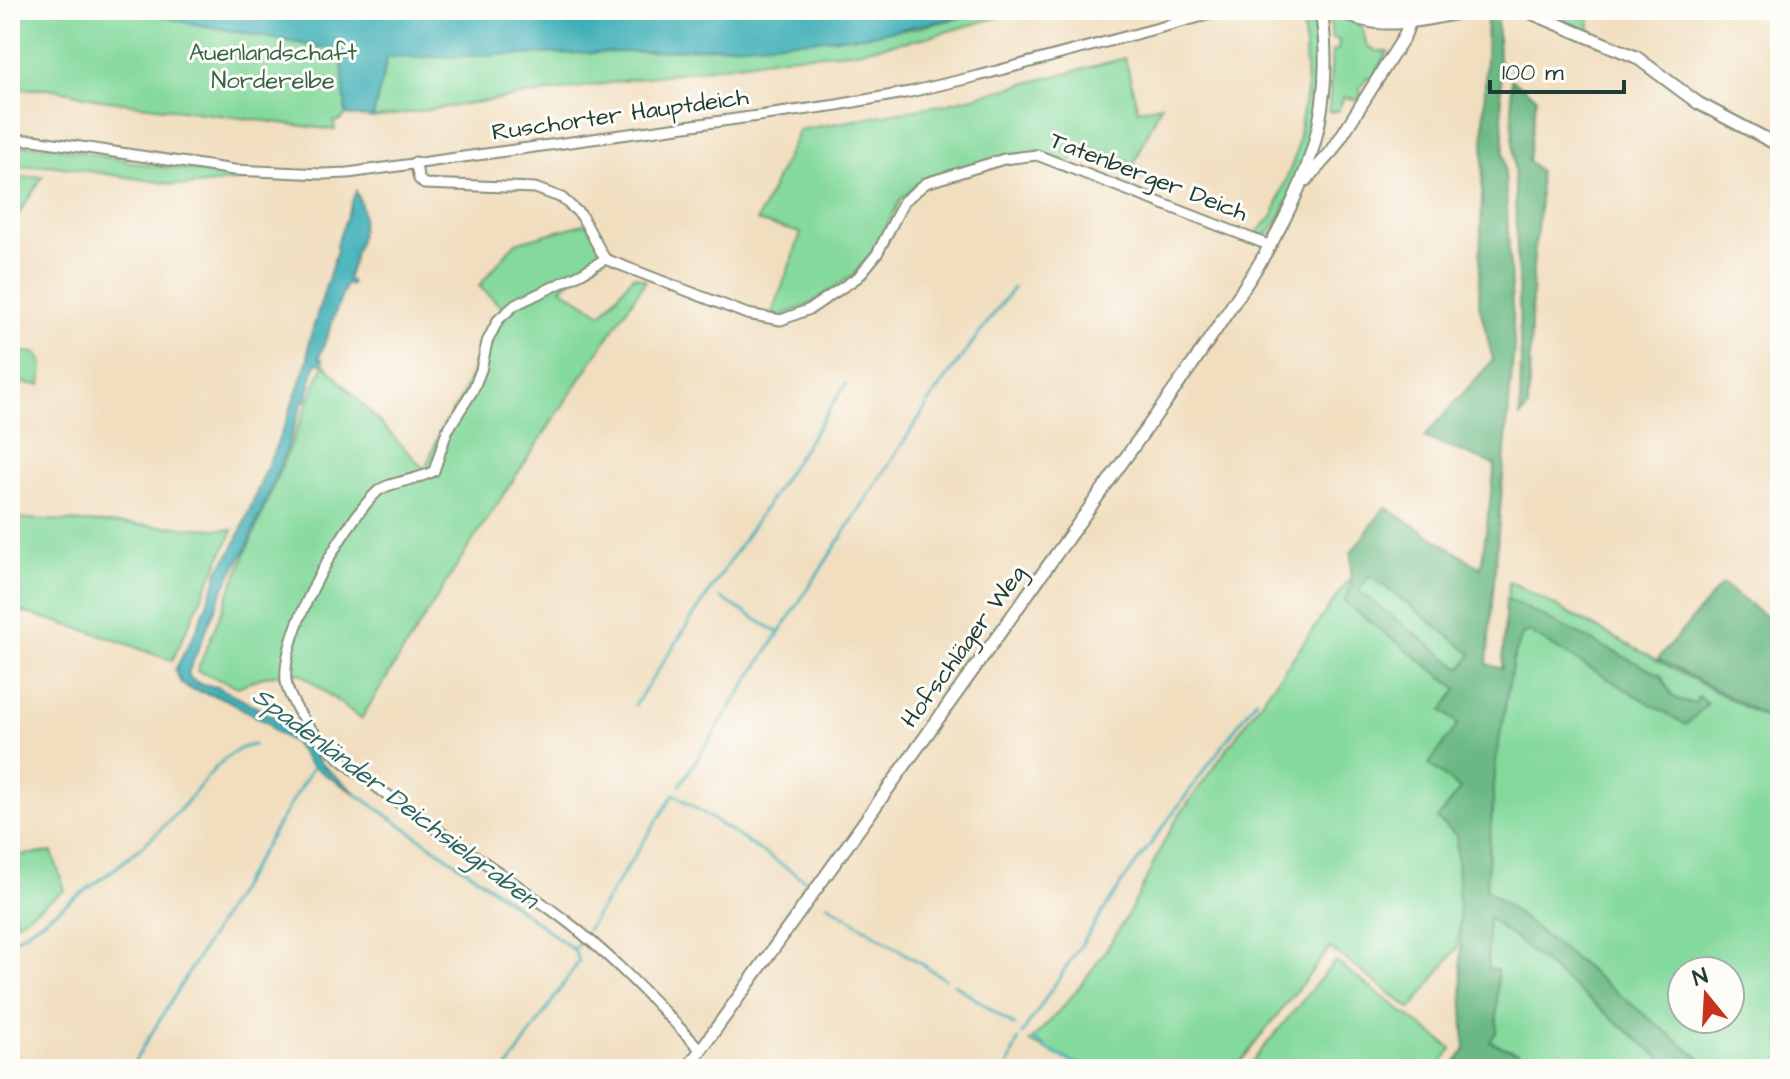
<svg xmlns="http://www.w3.org/2000/svg" width="1790" height="1079" font-family="'Architects Daughter',sans-serif">
<style>
.green{fill:#84d99d;stroke:#528b68;stroke-width:2;fill-rule:evenodd}
.forest{fill:#6bb984;stroke:#457b5c;stroke-width:2;fill-rule:evenodd}
.water{fill:#3fb0b8;stroke:#2f7676;stroke-width:2}
.lines{fill:none;stroke-linecap:round;stroke-linejoin:round}
.stream{stroke:#3fb0b8;stroke-width:3}
.minor-casing{stroke:#888e7a;stroke-width:13}
.tertiary-casing{stroke:#888e7a;stroke-width:15}
.minor{stroke:#fff;stroke-width:9}
.tertiary{stroke:#fff;stroke-width:11}
.labels{text-anchor:middle;stroke-width:6;stroke-linejoin:round;paint-order:stroke}
.park-label{font-size:24px;fill:#38644e;stroke:#fdfcf7}
.street-label{font-size:24px;fill:#1f3d34;stroke:#fdfcf7}
.water-label{font-size:26px;font-style:italic;fill:#2a6562;stroke:#fdfcf7}
</style>
<rect width="100%" height="100%" fill="#fdfcf7"/>
<filter id="ink" filterUnits="userSpaceOnUse"><feTurbulence type="fractalNoise" baseFrequency=".0125" numOctaves="2"/><feDisplacementMap in="SourceGraphic" scale="16" xChannelSelector="R" yChannelSelector="G"/><feConvolveMatrix kernelMatrix="1 2 1 2 8 2 1 2 1" color-interpolation-filters="sRGB"/></filter>
<filter id="wash" filterUnits="userSpaceOnUse"><feTurbulence type="fractalNoise" baseFrequency=".006" numOctaves="4" result="noise"/><feDisplacementMap in="SourceGraphic" scale="32" xChannelSelector="R" yChannelSelector="G"/><feGaussianBlur stdDeviation="1.8" result="paint"/><feColorMatrix in="noise" values="0 0 0 0 0 0 0 0 0 0 0 0 0 0 0 0 0 1.4 0 .05"/><feComposite in="paint" operator="in"/></filter>
<g filter="url(#wash)">
<rect width="100%" height="100%" fill="#f1debf"/>
<g class="green">
<polygon points="10,10 325,10 342,51 346,115 339,121 334,121 335,130 102,100 55,89 10,89"/>
<polygon points="993,10 1024,10 924,38 852,52 784,57 373,118 387,58 661,51 917,28"/>
<polygon points="1538,10 1589,10 1590,32"/>
<path d="M1313 11C1315 34 1317 57 1318 80 1319 123 1295 200 1268 234L1254 236 1273 215 1296 153 1307 86 1303 13Z"/>
<polygon points="1329,15 1338,15 1362,27 1367,46 1377,51 1388,52 1372,79 1367,77 1359,90 1362,93 1357,100 1344,97 1338,111 1329,112 1332,51 1338,50 1339,40 1332,39"/>
<polygon points="1125,58 1138,110 1161,105 1134,164 1153,182 1124,171 1127,160 1079,144 1071,164 1039,152 1006,156 926,178 901,199 873,252 854,274 809,305 778,317 772,315 801,233 757,221 799,130 945,104"/>
<polygon points="10,145 49,146 148,165 262,178 185,186 49,165 10,168"/>
<polygon points="43,176 10,228 10,179"/>
<polygon points="587,223 609,254 561,288 602,314 633,276 646,280 468,548 361,719 300,673 265,676 238,687 197,671 324,364 425,470 440,431 460,400 494,320 505,310 479,286 515,243"/>
<polygon points="10,351 36,353 43,363 41,385 10,382"/>
<polygon points="10,518 233,530 172,661 108,637 10,608"/>
<path d="M1361 563 1487 660 1457 948 1411 1009 1330 948 1235 1069H1088L1029 1042C1073 1001 1111 947 1139 894 1152 868 1162 841 1178 817Z"/>
<path d="M1509 581 1780 726V1069H1713L1486 889ZM1682 971H1730V1019H1682Z"/>
<polygon points="52,852 65,890 16,923 10,895 10,856"/>
<polygon points="1487,916 1674,1069 1561,1069 1490,1042 1497,970 1488,970"/>
<polygon points="1335,961 1452,1049 1437,1069 1246,1069"/>
</g>
<g class="forest">
<path d="M1487 16 1497 19 1514 345 1487 664 1502 669 1506 598 1661 675C1669 692 1674 704 1695 703L1699 696 1707 704 1686 725 1534 635 1529 632 1522 635 1513 661 1496 760 1486 889 1713 1069H1674L1488 917V969L1497 970V1031L1490 1042 1561 1069H1450L1465 1051 1456 835 1437 819 1460 789 1429 764 1458 724 1442 710 1458 689 1344 602 1351 585V553L1385 507 1481 568 1495 465 1424 437 1493 360 1479 304ZM1370 575 1472 654 1461 669 1359 591Z"/>
<polygon points="1511,79 1536,97 1528,161 1539,171 1540,201 1533,266 1528,408 1520,417 1521,363"/>
<polygon points="1722,584 1772,621 1780,616 1780,710 1772,720 1658,659"/>
</g>
<g class="water">
<polygon points="140,10 993,10 866,36 661,51 387,58 373,118 346,115 341,51 184,22"/>
<path d="M356 191C371 220 356 250 347 280L351 281V285L346 284 319 358 323 360 322 364 316 363 306 401H303L287 448 247 547 225 585 188 673 191 679 202 685 218 687 273 716 314 753 319 762 359 796 310 765 294 743 273 730 269 724 225 699 188 688 181 683 175 670 197 629 218 575 217 572 234 547 286 422 308 359 309 341 337 250 336 246Z"/>
</g>
<g class="lines">
<g class="stream">
<polyline points="721,598 779,633"/>
<polyline points="635,705 846,384"/>
<polyline points="680,785 936,392 1013,288"/>
<polyline points="356,794 478,878 574,950"/>
<polyline points="827,904 945,979"/>
<polyline points="587,930 674,794 805,880"/>
<path d="M10 943C71 900 136 860 185 804 204 783 224 748 254 745"/>
<polyline points="954,984 1015,1026"/>
<polyline points="1022,1034 1122,883 1256,700"/>
<polyline points="1035,1040 1053,1053 1087,1069"/>
<polyline points="130,1069 314,765"/>
<polyline points="507,1069 579,961 574,950 581,938"/>
<polyline points="1007,1069 1018,1040"/>
</g>
</g>
</g>
<g filter="url(#ink)">
<g class="lines">
<defs>
<g id="minor">
<polyline points="10,140 34,140 234,170 323,174 348,173 837,105 910,92 978,76 1226,10"/>
<polyline points="415,162 419,179 424,184 535,188 562,198 581,215 605,259 747,314 781,320 810,309 858,277 877,254 904,201 926,183 1004,159 1037,155 1271,246"/>
<path d="M605 259 582 273 515 305 498 320 487 342 481 370 473 390 447 431 434 471C419 480 388 482 378 491 344 522 272 646 288 690 308 746 380 789 426 822 473 855 520 886 565 920 615 958 657 1005 701 1050"/>
</g>
<g id="tertiary">
<path d="M1340 10C1379 35 1430 18 1473 10"/>
<polyline points="1524,10 1636,57 1698,103 1780,146"/>
<polyline points="1306,180 1332,151 1404,37 1410,21"/>
<path d="M687 1069 1192 365C1268 251 1344 157 1321 10"/>
</g>
</defs>
<use href="#minor" class="minor-casing"/>
<use href="#tertiary" class="tertiary-casing"/>
<use href="#minor" class="minor"/>
<use href="#tertiary" class="tertiary"/>
</g>
</g>
<g class="labels">
<g class="park-label">
<text x="273" y="60">Auenlandschaft<tspan x="273" dy="28">Norderelbe</tspan></text>
</g>
<g class="street-label">
<text transform="translate(620 114) rotate(-8)" y="8">Ruschorter Hauptdeich</text>
<text transform="translate(1149 176) rotate(21)" y="8">Tatenberger Deich</text>
<text transform="translate(963 646) rotate(-54)" y="8">Hofschläger Weg</text>
</g>
<g class="water-label">
<text transform="translate(396 797) rotate(37)" y="9">Spadenländer Deichsielgraben</text>
</g>
</g>
<rect width="1790" height="1079" fill="none" stroke="#fdfcf7" stroke-width="40"/>
<g transform="translate(1706 995) rotate(342)"><circle r="38" fill="#fdfcf7" stroke="#a4b0a9" stroke-width="2"/>
<path d="M0-6L14 30L0 20L-14 30Z" fill="#c8321e"/>
<text y="-12" font-size="22" font-weight="bold" text-anchor="middle" fill="#1f3d34">N</text>
</g>
<path d="M1490 80v12h134v-12" fill="none" stroke="#1f3d34" stroke-width="4"/>
<text x="1502" y="80" font-size="24" fill="#1f3d34" stroke="#fdfcf7" stroke-width="6" paint-order="stroke">100 m</text>
</svg>
